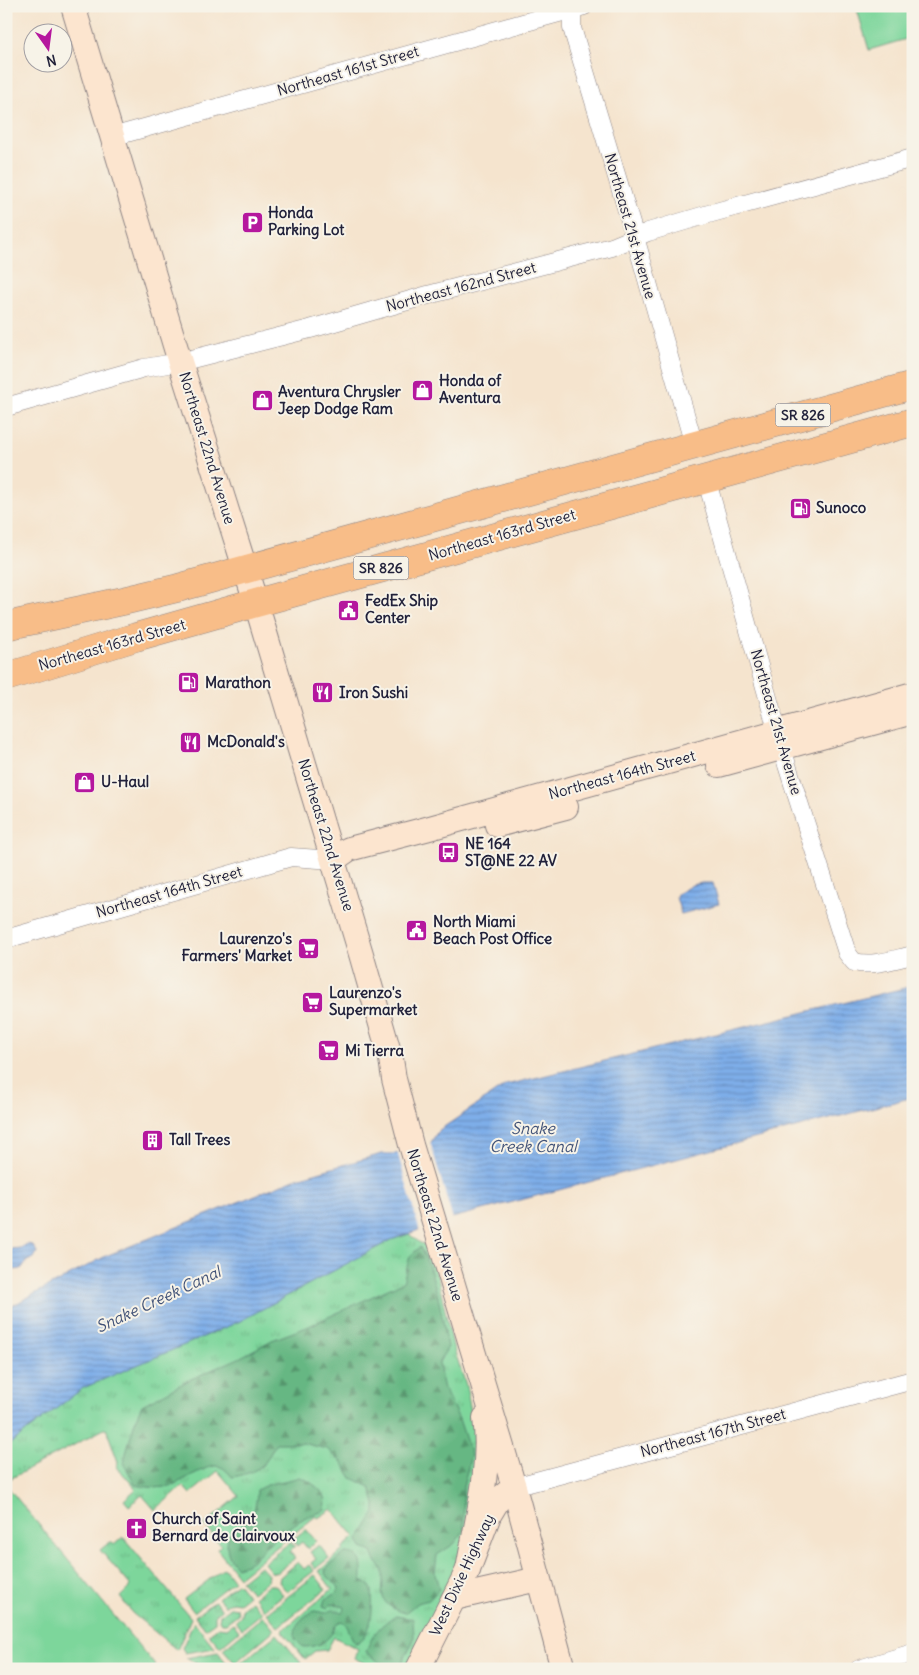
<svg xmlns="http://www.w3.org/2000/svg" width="919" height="1675" font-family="Delius,sans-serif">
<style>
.grass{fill:url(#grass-tufts);stroke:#507c6b}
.forest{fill:url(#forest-firs);stroke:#446c5f}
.park{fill:#7dd69b;stroke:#507c6b}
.water{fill:url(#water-rules);stroke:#506892}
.pier{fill:#f5e4ce}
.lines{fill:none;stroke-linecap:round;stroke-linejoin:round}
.street-casing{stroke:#8c8384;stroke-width:19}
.secondary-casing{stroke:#8c8384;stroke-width:26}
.primary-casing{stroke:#8c8384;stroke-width:29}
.street{stroke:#fff;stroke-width:18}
.secondary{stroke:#fce5cf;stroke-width:24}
.primary{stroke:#f8bd88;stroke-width:28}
.labels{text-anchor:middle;stroke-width:4;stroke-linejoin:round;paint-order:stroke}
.shield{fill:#f7f3e8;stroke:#62616f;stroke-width:1}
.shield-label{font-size:14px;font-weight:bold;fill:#22223b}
.street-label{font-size:15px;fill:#22223b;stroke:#f7f3e8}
.poi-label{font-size:15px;font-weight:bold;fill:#22223b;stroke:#f7f3e8;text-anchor:start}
.water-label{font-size:16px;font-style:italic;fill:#425378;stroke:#f7f3e8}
</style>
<defs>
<pattern id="grass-tufts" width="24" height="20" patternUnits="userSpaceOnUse" patternTransform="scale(1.25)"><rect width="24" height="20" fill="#7dd69b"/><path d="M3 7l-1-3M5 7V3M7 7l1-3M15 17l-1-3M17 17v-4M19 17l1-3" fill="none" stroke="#6cb786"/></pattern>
<pattern id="forest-firs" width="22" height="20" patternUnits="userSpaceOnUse" patternTransform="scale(1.25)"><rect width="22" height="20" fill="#66b783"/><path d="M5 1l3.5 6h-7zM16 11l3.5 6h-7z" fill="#54946c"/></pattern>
<pattern id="water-rules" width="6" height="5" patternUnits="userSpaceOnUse" patternTransform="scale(1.25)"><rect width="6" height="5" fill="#7eaee9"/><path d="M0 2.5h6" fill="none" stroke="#678dbe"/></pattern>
</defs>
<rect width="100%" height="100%" fill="#f7f3e8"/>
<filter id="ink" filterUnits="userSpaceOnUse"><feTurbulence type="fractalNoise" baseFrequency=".02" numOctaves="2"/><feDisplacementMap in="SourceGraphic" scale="10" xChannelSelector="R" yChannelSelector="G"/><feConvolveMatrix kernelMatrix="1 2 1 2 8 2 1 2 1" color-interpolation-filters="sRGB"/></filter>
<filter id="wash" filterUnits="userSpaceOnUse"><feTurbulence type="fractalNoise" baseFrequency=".0096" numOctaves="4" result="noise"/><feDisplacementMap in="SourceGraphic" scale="20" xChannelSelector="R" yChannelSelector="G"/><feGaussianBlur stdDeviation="1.12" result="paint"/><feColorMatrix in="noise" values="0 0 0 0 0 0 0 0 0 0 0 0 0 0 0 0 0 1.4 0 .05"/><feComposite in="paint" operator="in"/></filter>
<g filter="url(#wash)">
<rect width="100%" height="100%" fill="#f5e4ce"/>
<g class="grass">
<polygon points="409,1234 420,1243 427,1245 438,1279 453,1346 466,1385 475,1432 476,1470 468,1532 454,1574 406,1669 369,1669 370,1666 354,1658 358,1649 334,1637 327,1650 315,1651 305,1659 282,1631 332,1589 319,1571 343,1550 342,1548 355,1537 332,1509 318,1518 316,1516 239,1577 217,1549 221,1545 204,1525 239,1496 218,1471 190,1494 183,1486 155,1510 142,1495 129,1506 124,1500 136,1489 117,1467 118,1462 106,1428 6,1481 6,1447 83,1388 238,1322 391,1240"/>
<polygon points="306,1529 316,1541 308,1549 302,1542 297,1546 292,1540"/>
<polygon points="123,1537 191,1618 177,1650 132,1613 120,1597 131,1586 100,1550 111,1541 114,1545"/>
<polygon points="290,1542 295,1547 290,1552 295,1558 277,1573 271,1572 264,1563"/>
<polygon points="319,1545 329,1558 315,1569 311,1563 316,1559 310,1552"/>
<polygon points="298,1562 304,1569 309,1565 314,1571 287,1592 279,1582 280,1577"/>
<polygon points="260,1566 268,1575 267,1581 252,1593 241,1581"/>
<polygon points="224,1568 234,1581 194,1612 184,1599"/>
<polygon points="315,1575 326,1589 278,1627 267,1613"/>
<polygon points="238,1583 248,1596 239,1603 232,1602 225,1606 218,1598"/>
<polygon points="269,1585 275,1585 283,1595 264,1610 254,1597"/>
<polygon points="215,1601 222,1609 215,1614 215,1622 205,1629 195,1616"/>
<polygon points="251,1601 262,1613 242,1629 235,1621 241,1615 242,1608"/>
<polygon points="231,1607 237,1608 238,1614 226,1623 221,1623 219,1620 220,1615"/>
<polygon points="263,1616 274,1630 235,1663 223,1649"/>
<polygon points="194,1622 215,1648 185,1653 182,1648"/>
<polygon points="233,1623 239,1631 220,1647 209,1634 218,1627 226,1628"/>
<polygon points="277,1634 301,1663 294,1669 239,1669 237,1666"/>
<path d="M218 1652 231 1669C213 1669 202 1667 186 1658Z"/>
</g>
<g class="forest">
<path d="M420 1247C437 1278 441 1313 448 1347L439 1362 441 1376 444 1389 459 1419 471 1455 463 1487 464 1531 454 1544 437 1555 435 1573 439 1589 429 1600 417 1603 405 1613C375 1603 384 1595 383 1570L375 1560 372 1552 362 1548 358 1540 375 1513V1504L370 1487 352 1478 342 1462 327 1449 302 1443H276C273 1448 271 1453 268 1458 262 1470 245 1475 232 1477 228 1472 223 1466 216 1466 204 1466 182 1482 170 1486 158 1489 146 1487 135 1485L124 1463 127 1449 136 1418 142 1405 191 1379 239 1358 272 1340 307 1327 403 1282 410 1256Z"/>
<path d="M299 1477C307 1479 322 1489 325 1497 326 1500 326 1505 325 1509L321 1512 306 1517 277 1535 254 1559 246 1564 237 1567C227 1557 225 1547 229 1534 249 1520 256 1518 257 1490 269 1482 285 1482 299 1477Z"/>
<path d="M345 1553C366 1554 361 1567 362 1581L370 1586 372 1590C373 1606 373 1637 356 1643 349 1637 350 1626 342 1621 335 1623 335 1627 332 1633 325 1644 315 1647 303 1647L295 1639C294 1624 301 1618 314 1611L326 1613C334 1608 335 1611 343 1612L344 1607 332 1604 328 1608 323 1606 325 1599 334 1594 339 1589 338 1586 325 1574 326 1569Z"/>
<path d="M396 1616 413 1619 414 1639 399 1669H384L378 1661 366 1652C371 1636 381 1623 396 1616Z"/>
</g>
<g class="park">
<polygon points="856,6 913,6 913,37 869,50"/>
<polygon points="6,1485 158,1669 6,1669"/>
</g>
<g class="water">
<polygon points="702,883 713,883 719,904 681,914 676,897 677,894 692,885"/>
<polygon points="913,986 913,1097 452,1218 391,1240 238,1322 83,1388 6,1447 6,1309 106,1256 297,1178 382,1154 395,1154 430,1144 438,1131 506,1085"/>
<polygon points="27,1244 32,1245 37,1252 34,1258 27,1261 21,1269 13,1270 7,1266 6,1257 11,1249 21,1248"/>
</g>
<polygon class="pier" points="430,1141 453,1220 420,1232 397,1151"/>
</g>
<g filter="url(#ink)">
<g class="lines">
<defs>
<g id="street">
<polyline points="572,6 572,28 635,237 694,445"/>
<polyline points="112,137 584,6"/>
<polyline points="6,407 144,368 180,362 310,329 428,295 612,247 648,232 712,213 913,158"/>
<path d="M706 478 787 765 847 953 854 962C874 967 894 959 913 955"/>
<polyline points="6,939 291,857 333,860"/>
<polyline points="514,1487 913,1380"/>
<polyline points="859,1669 913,1653"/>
</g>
<g id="secondary">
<polyline points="73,6 180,362 256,603 361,954 391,1059 394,1079 411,1145 514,1487 563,1669"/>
<polyline points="719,765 913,712"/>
<polyline points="497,825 566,807"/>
<polyline points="333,860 349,849 426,829 913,694"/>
<path d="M468 1570C476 1522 492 1466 485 1418"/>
<polyline points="454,1598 538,1579"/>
<polyline points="418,1669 468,1570 489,1515 498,1500 514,1487"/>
</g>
<g id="primary">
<polyline points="6,626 123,601 178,588 913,385"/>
<polyline points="6,677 136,637 256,603 913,422"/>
</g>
</defs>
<use href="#street" class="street-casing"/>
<use href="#secondary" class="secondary-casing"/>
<use href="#primary" class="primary-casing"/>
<use href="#street" class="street"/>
<use href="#secondary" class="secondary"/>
<use href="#primary" class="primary"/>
</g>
</g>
<defs>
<symbol id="parking-square" viewBox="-11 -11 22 22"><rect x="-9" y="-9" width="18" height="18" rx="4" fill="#b5179e" stroke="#f7f3e8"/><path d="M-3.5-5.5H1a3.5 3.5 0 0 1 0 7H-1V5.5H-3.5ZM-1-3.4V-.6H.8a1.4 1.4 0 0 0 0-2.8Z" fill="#fff"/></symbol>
<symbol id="shop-square" viewBox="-11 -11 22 22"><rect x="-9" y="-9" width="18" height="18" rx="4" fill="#b5179e" stroke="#f7f3e8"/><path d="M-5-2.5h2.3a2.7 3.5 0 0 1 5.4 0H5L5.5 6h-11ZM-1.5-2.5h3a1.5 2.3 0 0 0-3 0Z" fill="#fff"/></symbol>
<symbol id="fuel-square" viewBox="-11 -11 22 22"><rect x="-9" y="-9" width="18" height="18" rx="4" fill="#b5179e" stroke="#f7f3e8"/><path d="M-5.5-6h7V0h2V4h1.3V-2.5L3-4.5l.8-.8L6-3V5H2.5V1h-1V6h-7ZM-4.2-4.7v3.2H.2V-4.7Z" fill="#fff"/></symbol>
<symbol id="civic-square" viewBox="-11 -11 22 22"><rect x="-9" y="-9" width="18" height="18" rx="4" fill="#b5179e" stroke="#f7f3e8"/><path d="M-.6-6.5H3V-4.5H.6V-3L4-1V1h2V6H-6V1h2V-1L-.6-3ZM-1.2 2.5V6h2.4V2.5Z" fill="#fff"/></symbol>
<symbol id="restaurant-square" viewBox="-11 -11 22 22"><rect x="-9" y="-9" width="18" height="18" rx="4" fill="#b5179e" stroke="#f7f3e8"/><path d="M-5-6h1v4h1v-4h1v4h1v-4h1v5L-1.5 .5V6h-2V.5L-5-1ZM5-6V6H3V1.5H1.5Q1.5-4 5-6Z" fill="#fff"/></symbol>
<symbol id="bus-square" viewBox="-11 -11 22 22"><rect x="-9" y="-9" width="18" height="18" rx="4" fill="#b5179e" stroke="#f7f3e8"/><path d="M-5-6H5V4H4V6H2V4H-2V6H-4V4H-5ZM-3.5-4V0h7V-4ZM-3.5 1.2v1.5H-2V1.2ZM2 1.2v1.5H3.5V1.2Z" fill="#fff"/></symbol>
<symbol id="supermarket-square" viewBox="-11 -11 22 22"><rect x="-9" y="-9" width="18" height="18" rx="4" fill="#b5179e" stroke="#f7f3e8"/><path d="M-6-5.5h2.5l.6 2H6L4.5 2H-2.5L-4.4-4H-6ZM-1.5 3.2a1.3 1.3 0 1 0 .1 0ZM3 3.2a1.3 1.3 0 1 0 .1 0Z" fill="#fff"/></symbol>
<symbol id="building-square" viewBox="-11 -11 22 22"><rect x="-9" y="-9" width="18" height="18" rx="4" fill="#b5179e" stroke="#f7f3e8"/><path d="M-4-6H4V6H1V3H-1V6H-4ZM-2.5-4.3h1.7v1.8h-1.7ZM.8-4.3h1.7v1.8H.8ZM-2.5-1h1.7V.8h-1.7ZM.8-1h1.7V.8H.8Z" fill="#fff"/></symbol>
<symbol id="church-square" viewBox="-11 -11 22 22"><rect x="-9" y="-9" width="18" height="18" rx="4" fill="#b5179e" stroke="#f7f3e8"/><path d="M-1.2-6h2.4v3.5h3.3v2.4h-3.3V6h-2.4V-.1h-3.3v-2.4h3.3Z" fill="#fff"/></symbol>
</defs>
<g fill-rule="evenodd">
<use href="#parking-square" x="240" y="210" width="25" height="25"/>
<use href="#shop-square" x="410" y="378" width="25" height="25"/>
<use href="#shop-square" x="250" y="388" width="25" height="25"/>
<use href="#fuel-square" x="788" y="496" width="25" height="25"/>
<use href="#civic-square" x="336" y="598" width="25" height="25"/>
<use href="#fuel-square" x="176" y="670" width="25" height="25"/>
<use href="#restaurant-square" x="310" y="680" width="25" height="25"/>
<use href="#restaurant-square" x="178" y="730" width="25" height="25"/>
<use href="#shop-square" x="72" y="770" width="25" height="25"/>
<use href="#bus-square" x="436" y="840" width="25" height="25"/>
<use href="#civic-square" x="404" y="918" width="25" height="25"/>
<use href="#supermarket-square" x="296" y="936" width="25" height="25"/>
<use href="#supermarket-square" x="300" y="990" width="25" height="25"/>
<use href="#supermarket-square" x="316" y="1038" width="25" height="25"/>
<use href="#building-square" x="140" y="1128" width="25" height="25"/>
<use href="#church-square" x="124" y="1516" width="25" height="25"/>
</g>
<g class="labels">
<g class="shield">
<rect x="775.5" y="403.5" width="55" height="23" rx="4"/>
<rect x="353.5" y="556.5" width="55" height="23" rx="4"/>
</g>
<g class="shield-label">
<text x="803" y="420">SR 826</text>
<text x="381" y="573">SR 826</text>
</g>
<g class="street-label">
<text transform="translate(348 71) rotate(-16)" y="5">Northeast 161st Street</text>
<text transform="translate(630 226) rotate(74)" y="5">Northeast 21st Avenue</text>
<text transform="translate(461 287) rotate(-15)" y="5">Northeast 162nd Street</text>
<text transform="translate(207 448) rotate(73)" y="5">Northeast 22nd Avenue</text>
<text transform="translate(502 535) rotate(-16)" y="5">Northeast 163rd Street</text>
<text transform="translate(112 645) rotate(-16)" y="5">Northeast 163rd Street</text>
<text transform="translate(776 722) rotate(74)" y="5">Northeast 21st Avenue</text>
<text transform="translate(622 775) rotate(-15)" y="5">Northeast 164th Street</text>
<text transform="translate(326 835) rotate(73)" y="5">Northeast 22nd Avenue</text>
<text transform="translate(169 892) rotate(-16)" y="5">Northeast 164th Street</text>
<text transform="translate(435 1225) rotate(73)" y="5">Northeast 22nd Avenue</text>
<text transform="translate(713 1433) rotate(-15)" y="5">Northeast 167th Street</text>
<text transform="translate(462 1575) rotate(-65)" y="5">West Dixie Highway</text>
</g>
<g class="poi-label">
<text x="268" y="218">Honda<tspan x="268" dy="17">Parking Lot</tspan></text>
<text x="439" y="386">Honda of<tspan x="439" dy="17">Aventura</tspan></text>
<text x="278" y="397">Aventura Chrysler<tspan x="278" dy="17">Jeep Dodge Ram</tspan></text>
<text x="816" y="513">Sunoco</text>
<text x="365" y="606">FedEx Ship<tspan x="365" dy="17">Center</tspan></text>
<text x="205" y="688">Marathon</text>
<text x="339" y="698">Iron Sushi</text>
<text x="207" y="747">McDonald's</text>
<text x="101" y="787">U-Haul</text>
<text x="465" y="849">NE 164<tspan x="465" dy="17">ST@NE 22 AV</tspan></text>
<text x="433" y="927">North Miami<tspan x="433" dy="17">Beach Post Office</tspan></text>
<text x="292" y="944" text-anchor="end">Laurenzo's<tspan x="292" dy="17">Farmers' Market</tspan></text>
<text x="329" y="998">Laurenzo's<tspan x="329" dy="17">Supermarket</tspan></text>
<text x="345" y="1056">Mi Tierra</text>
<text x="169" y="1145">Tall Trees</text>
<text x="152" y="1524">Church of Saint<tspan x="152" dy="17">Bernard de Clairvoux</tspan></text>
</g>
<g class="water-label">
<text x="533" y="1134">Snake<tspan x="533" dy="18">Creek Canal</tspan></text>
<text transform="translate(158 1299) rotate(-25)" y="6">Snake Creek Canal</text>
</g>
</g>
<rect width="919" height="1675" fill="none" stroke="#f7f3e8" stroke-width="25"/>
<g transform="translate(48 48) rotate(166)"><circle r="24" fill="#f7f3e8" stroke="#a29fa3"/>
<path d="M0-4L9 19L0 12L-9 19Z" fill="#b5179e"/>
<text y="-8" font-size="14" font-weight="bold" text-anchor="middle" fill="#22223b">N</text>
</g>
</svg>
